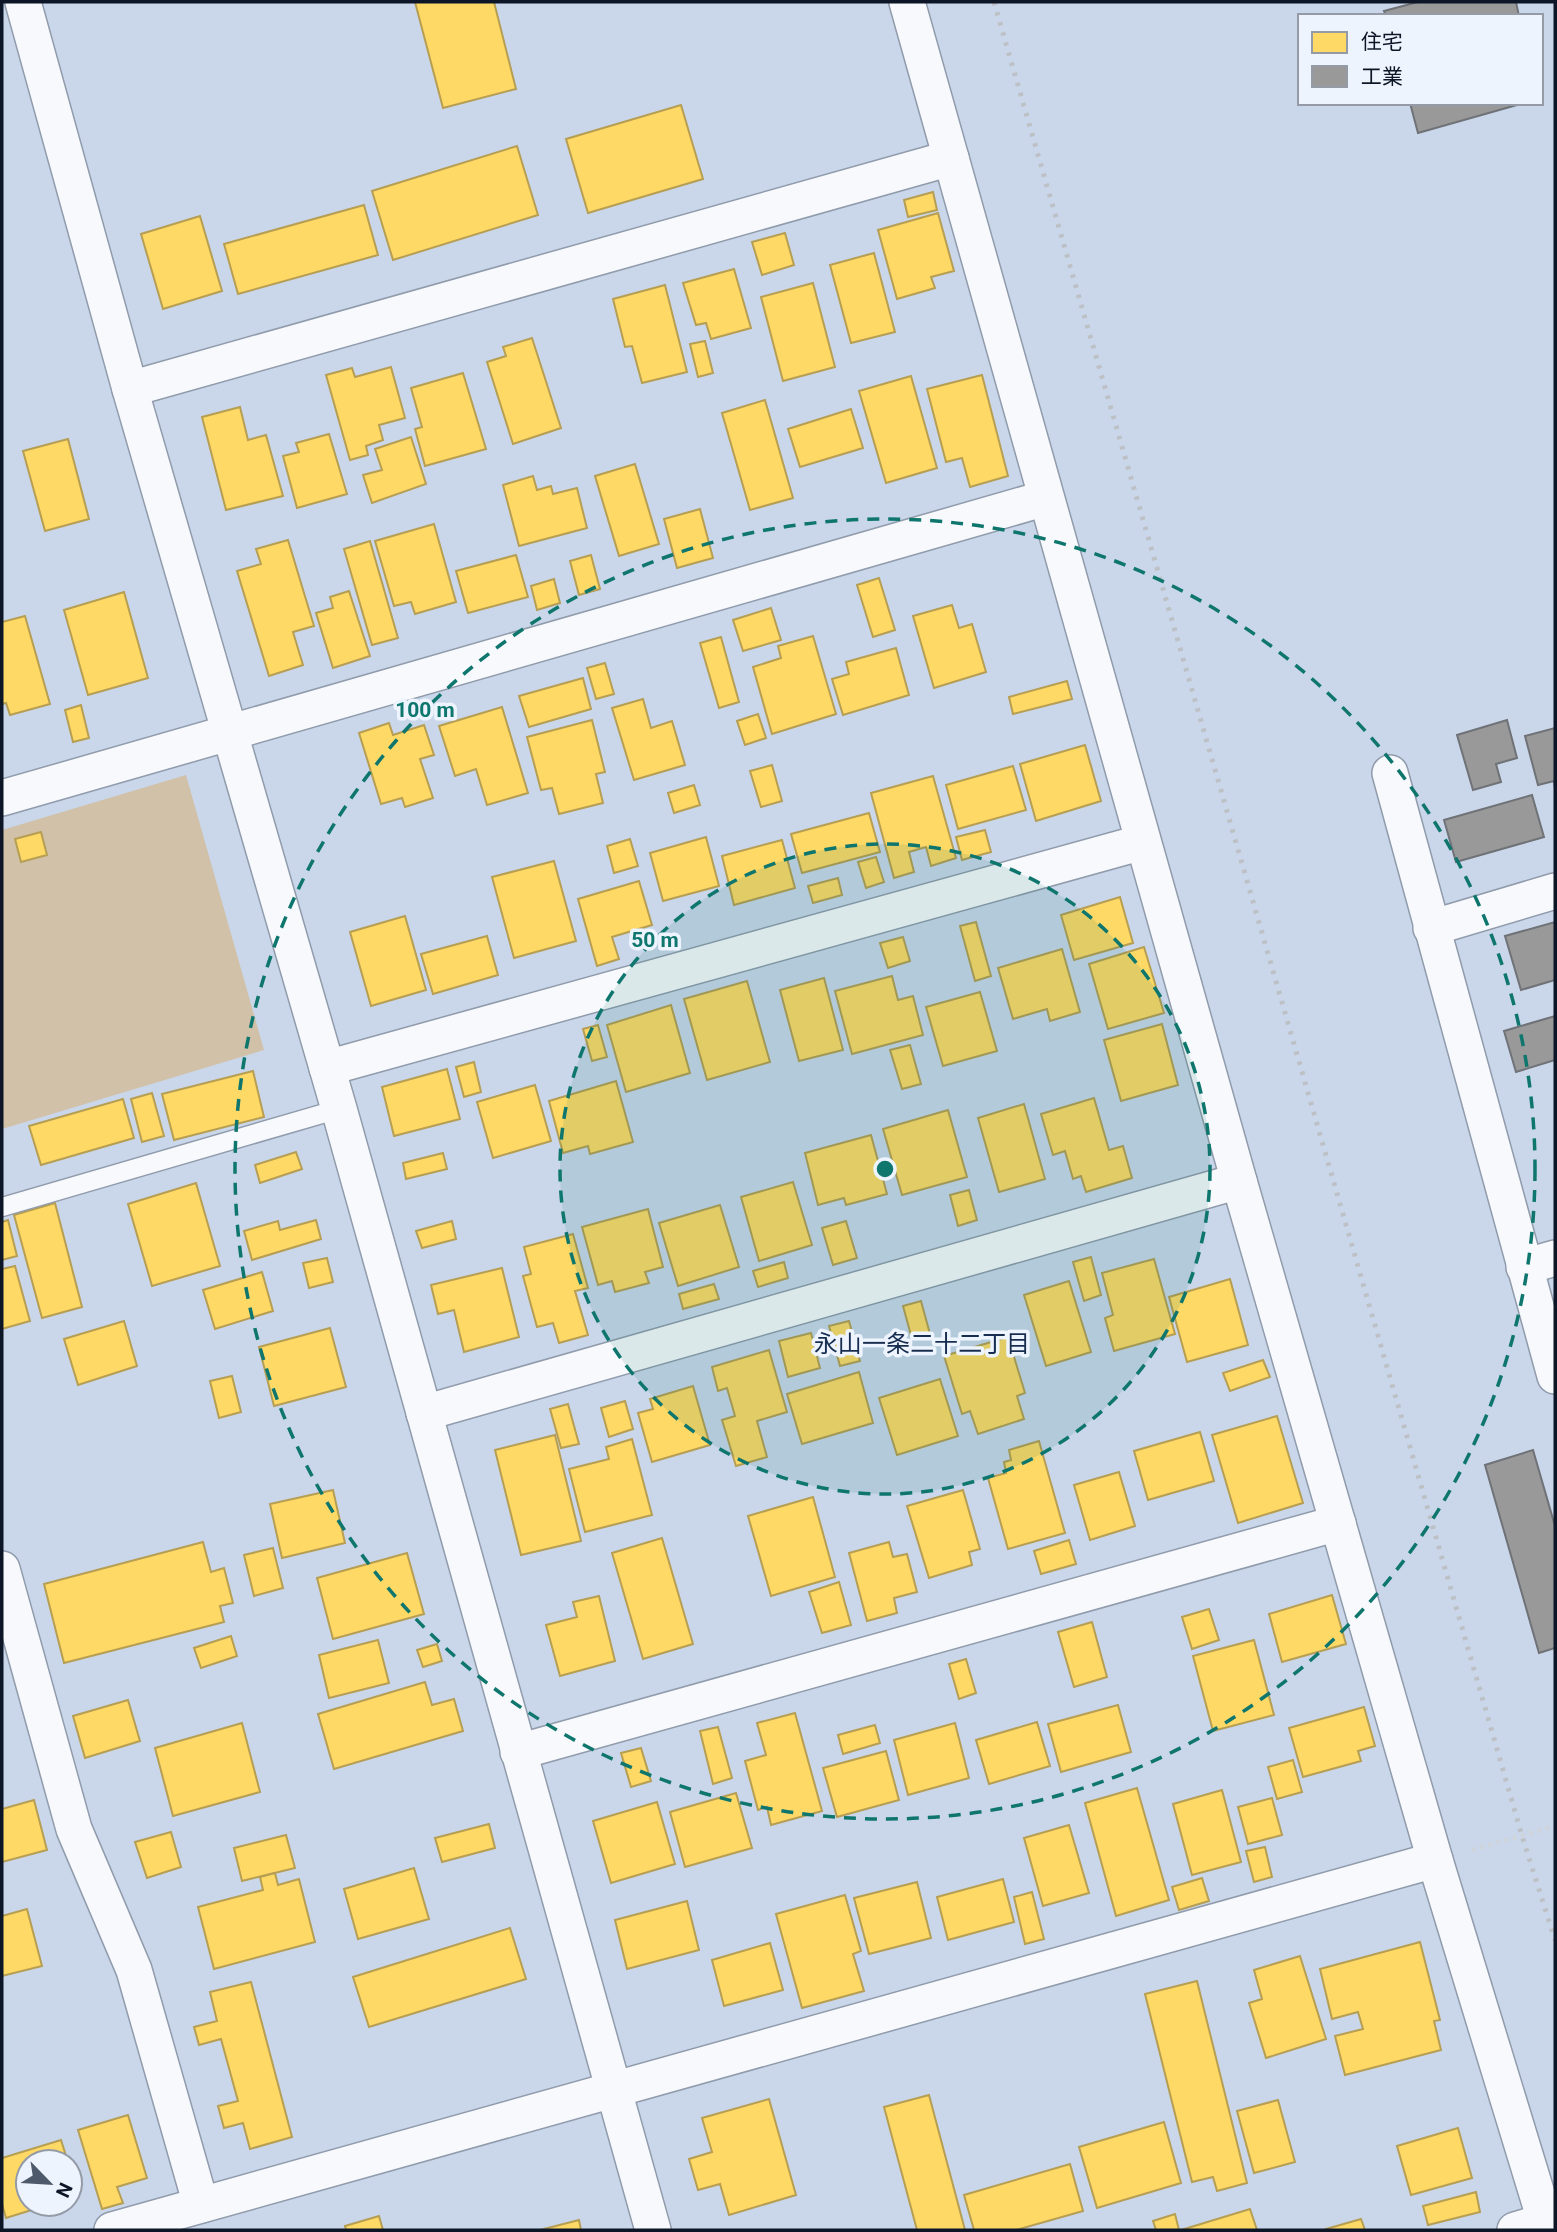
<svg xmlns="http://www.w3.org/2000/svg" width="1557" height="2232" font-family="Roboto,'Noto Sans JP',sans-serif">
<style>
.green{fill:#d0c1a8}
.homes{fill:#ffd966;stroke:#b69e53;stroke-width:2}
.industry{fill:#999;stroke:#6f7276;stroke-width:2}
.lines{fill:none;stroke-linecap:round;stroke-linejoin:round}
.service-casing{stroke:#909bab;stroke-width:21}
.minor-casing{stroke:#909bab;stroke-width:38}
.path{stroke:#cfd4da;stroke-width:4.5;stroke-dasharray:3.5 5;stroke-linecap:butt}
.service{stroke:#f7f9fc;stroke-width:18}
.minor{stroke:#f7f9fc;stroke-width:35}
.rail{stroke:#bdc1c6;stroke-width:5;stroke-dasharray:3.5 7;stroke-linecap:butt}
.ring{fill:none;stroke:#0f766e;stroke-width:3.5;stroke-dasharray:12 9}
.labels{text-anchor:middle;stroke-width:7;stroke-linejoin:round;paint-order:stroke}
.neighbourhood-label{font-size:24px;fill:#172d50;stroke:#eef4fd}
.centre{fill:#0f766e;stroke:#eef4fd;stroke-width:3.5}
.ring-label{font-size:21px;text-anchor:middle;font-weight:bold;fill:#0f766e;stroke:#eef4fd;stroke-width:7;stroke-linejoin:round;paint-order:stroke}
</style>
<rect width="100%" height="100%" fill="#cad7eb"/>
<polygon class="green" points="186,775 264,1050 2,1129 2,830"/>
<g class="homes">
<polygon points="415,2 494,2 516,89 443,108"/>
<polygon points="681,105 703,179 588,213 566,139"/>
<polygon points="517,146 538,215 393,260 372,191"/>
<polygon points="933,192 937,210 908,217 904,200"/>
<polygon points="364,205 378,255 238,294 224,244"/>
<polygon points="938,213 954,271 931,277 935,288 897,299 878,230"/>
<polygon points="200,216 222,291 163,309 141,234"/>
<polygon points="785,233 794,265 762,275 752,242"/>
<polygon points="874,253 895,332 851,343 830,265"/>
<polygon points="734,269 751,328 711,339 706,323 696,325 683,283"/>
<polygon points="813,283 835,367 783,381 761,297"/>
<polygon points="665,285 687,372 642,383 632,346 625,347 613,299"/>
<polygon points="532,338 561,428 513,444 487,362 506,356 503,347"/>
<polygon points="705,341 713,373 698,377 690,344"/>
<polygon points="391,367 405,418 379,425 383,440 366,446 368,455 350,460 326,375 352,368 355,377"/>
<polygon points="463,373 486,449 425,466 415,429 422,427 411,388"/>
<polygon points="982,375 1008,476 970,487 962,458 946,462 927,389"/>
<polygon points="911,376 937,468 886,483 859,391"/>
<polygon points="765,400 793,498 750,510 722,413"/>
<polygon points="240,407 248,440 266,435 283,496 226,510 202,417"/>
<polygon points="851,409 863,448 800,467 788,429"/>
<polygon points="329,434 347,494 297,508 283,456 299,452 296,443"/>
<polygon points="411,437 426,484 372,503 363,475 382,470 375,449"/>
<polygon points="68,439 89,519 45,531 23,451"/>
<polygon points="635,464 659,544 619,556 595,476"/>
<polygon points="533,476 537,490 551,486 553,494 577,488 587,528 519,546 503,485"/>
<polygon points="700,509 713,558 677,568 664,519"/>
<polygon points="434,524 456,602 415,614 411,602 394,606 375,541"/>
<polygon points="288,540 314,626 293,632 303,665 269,676 237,571 261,564 256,549"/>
<polygon points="370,541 398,638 372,645 344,549"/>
<polygon points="516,555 528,597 468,613 456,571"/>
<polygon points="591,555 600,589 579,595 570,561"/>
<polygon points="879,578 895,630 873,637 857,585"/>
<polygon points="554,579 560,603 537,610 531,586"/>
<polygon points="349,591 370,656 333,668 316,613 333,608 330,597"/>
<polygon points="124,592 148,678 88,695 64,610"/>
<polygon points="952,605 959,628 972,624 986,672 934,688 913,616"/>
<polygon points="771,608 781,640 743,651 733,620"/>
<polygon points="25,616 50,704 10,715 6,703 2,704 2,622"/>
<polygon points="813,636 836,714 772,734 753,667 781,658 778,646"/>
<polygon points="721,637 739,702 719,708 700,643"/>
<polygon points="896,648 909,695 843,715 832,679 849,674 846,662"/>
<polygon points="605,663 614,694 596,699 587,668"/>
<polygon points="583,678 591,709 529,727 519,696"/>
<polygon points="1067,681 1072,699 1013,714 1009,697"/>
<polygon points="643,699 651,728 672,721 685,765 634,780 612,708"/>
<polygon points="81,705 89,738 73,742 65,710"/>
<polygon points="502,707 528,793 487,805 476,769 455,776 439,726"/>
<polygon points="758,714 766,738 745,745 737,721"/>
<polygon points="592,720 605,772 596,774 603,803 559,814 552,788 541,790 527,737"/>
<polygon points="389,723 393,735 424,725 434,755 420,759 433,798 405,807 402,798 381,804 359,733"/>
<polygon points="1085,745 1101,801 1036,821 1020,764"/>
<polygon points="772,765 782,801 761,807 750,771"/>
<polygon points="1013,766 1026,810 958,829 946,785"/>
<polygon points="933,776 956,858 931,866 926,847 909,852 914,872 894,878 871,793"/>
<polygon points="694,785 700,805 674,813 668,793"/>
<polygon points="869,813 880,852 802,873 791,834"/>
<polygon points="985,830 991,852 962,860 956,837"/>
<polygon points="41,832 47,855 21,862 15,839"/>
<polygon points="706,837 719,886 663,901 650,853"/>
<polygon points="630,839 638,866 614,873 607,846"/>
<polygon points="782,840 795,888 734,905 722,856"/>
<polygon points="876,857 884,882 866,888 858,862"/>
<polygon points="554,861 576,941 514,958 492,877"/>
<polygon points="838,878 842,895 813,903 808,886"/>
<polygon points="639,881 652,925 612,937 619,959 597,966 578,899"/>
<polygon points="1120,897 1133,943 1074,960 1061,915"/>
<polygon points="405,916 426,990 371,1006 350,932"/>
<polygon points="976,922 991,976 975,981 960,926"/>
<polygon points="487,936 498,975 433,994 421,954"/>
<polygon points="903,937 910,961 888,968 880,943"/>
<polygon points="1144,947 1164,1013 1108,1029 1089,964"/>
<polygon points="1062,949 1080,1012 1050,1021 1047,1009 1013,1019 998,968"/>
<polygon points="892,976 898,1000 913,996 923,1035 852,1054 835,991"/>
<polygon points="824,978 843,1050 799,1061 780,990"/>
<polygon points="747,981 770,1062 707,1080 684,999"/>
<polygon points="980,992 997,1051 943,1066 926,1007"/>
<polygon points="671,1005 690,1073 626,1092 607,1025"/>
<polygon points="1162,1024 1178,1085 1121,1101 1104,1040"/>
<polygon points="598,1025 607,1057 592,1061 583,1029"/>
<polygon points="910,1045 921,1084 902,1089 890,1050"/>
<polygon points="474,1062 481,1092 464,1097 456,1067"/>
<polygon points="447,1069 460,1119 394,1136 382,1087"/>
<polygon points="253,1071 264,1117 174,1140 162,1094"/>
<polygon points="616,1081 633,1142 590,1154 588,1146 563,1153 549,1101"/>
<polygon points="535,1085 551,1141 493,1158 477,1102"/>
<polygon points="152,1093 164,1136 142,1142 131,1099"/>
<polygon points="1094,1098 1109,1150 1123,1146 1132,1178 1086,1192 1081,1176 1073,1179 1065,1151 1053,1155 1041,1114"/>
<polygon points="123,1099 134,1138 41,1165 29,1126"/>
<polygon points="1024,1104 1045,1179 999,1192 978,1118"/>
<polygon points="948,1110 967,1177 902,1195 883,1129"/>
<polygon points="871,1135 887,1194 846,1205 844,1198 818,1205 805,1153"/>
<polygon points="296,1152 302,1169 260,1183 255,1165"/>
<polygon points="443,1153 447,1169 406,1179 403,1163"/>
<polygon points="793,1182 812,1245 759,1261 741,1197"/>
<polygon points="196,1183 220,1266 152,1286 128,1204"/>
<polygon points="969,1190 977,1220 958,1226 950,1195"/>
<polygon points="55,1203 82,1307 42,1318 14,1215"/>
<polygon points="720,1205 739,1267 678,1286 659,1223"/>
<polygon points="648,1209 663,1267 645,1272 649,1283 615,1292 612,1281 598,1285 582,1227"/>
<polygon points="8,1220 17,1256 2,1260 2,1222"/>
<polygon points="316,1220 321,1239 252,1260 244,1231 278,1221 280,1230"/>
<polygon points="452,1221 456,1239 422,1248 416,1231"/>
<polygon points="846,1221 857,1258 833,1265 822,1228"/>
<polygon points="573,1234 588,1288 575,1291 588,1335 559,1343 553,1323 537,1327 523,1276 531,1274 524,1247"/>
<polygon points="1091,1257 1101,1295 1084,1301 1073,1262"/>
<polygon points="327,1258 333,1282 309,1288 303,1263"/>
<polygon points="1154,1259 1175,1334 1114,1351 1105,1318 1113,1315 1102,1273"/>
<polygon points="784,1262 788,1278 758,1287 753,1271"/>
<polygon points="15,1266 30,1321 2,1329 2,1269"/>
<polygon points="502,1268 519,1337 464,1352 454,1310 438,1314 431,1285"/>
<polygon points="262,1272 273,1311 215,1329 203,1290"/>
<polygon points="1230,1279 1248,1345 1187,1362 1169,1297"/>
<polygon points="1069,1281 1091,1352 1046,1366 1024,1295"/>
<polygon points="714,1284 719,1299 683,1309 679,1294"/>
<polygon points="921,1301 930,1334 912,1339 903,1306"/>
<polygon points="124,1321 137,1366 78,1385 64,1339"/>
<polygon points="849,1321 860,1361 840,1366 829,1326"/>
<polygon points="330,1328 346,1387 274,1406 259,1347"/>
<polygon points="811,1333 820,1368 788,1377 779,1341"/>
<polygon points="1008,1337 1025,1393 1017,1396 1024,1419 978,1434 970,1411 962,1414 944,1356"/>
<polygon points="769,1350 787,1412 757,1421 767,1457 736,1466 722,1420 735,1416 727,1388 718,1391 712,1367"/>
<polygon points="1263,1360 1270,1377 1230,1391 1223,1373"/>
<polygon points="859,1372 873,1423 802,1444 787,1394"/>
<polygon points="232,1376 241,1412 219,1418 210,1381"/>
<polygon points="940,1379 958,1436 897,1455 879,1398"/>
<polygon points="693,1386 710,1445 652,1462 638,1413 653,1409 650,1399"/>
<polygon points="625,1401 633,1429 609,1437 601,1408"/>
<polygon points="568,1404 579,1444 561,1448 550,1409"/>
<polygon points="1277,1416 1303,1503 1238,1523 1212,1435"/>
<polygon points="1200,1432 1214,1481 1148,1500 1134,1451"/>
<polygon points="555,1435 581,1541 521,1555 495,1450"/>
<polygon points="632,1439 652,1515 585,1532 569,1469 609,1459 606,1447"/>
<polygon points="1039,1441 1065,1533 1008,1549 988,1478 1006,1473 1004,1462 1011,1460 1009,1450"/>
<polygon points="1119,1472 1135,1526 1090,1540 1074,1485"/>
<polygon points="333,1490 345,1543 282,1558 270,1504"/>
<polygon points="963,1490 980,1549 969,1552 972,1565 929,1578 907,1506"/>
<polygon points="813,1497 835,1577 771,1596 748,1516"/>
<polygon points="662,1538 693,1644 643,1659 612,1553"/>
<polygon points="1069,1540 1076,1564 1041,1574 1034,1551"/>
<polygon points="203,1542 211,1572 224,1568 233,1603 220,1606 224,1622 64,1663 44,1584"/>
<polygon points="889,1542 893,1557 907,1554 917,1592 894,1598 897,1613 867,1621 849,1553"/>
<polygon points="273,1548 283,1588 254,1596 244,1555"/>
<polygon points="407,1553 424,1614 333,1639 317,1578"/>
<polygon points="839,1582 851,1625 822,1633 809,1592"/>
<polygon points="1332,1595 1346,1644 1282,1662 1269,1614"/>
<polygon points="599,1596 615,1661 560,1676 546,1625 577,1617 573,1602"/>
<polygon points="1209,1609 1219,1640 1192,1649 1182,1617"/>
<polygon points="1092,1622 1107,1677 1074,1687 1058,1632"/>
<polygon points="231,1636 237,1656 201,1668 194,1648"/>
<polygon points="378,1640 389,1683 329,1698 319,1655"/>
<polygon points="1254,1640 1274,1715 1213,1731 1193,1656"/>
<polygon points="437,1644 442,1661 423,1667 417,1650"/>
<polygon points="966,1659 976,1693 959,1699 949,1664"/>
<polygon points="425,1682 432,1705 454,1699 463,1731 334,1769 318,1714"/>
<polygon points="128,1700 140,1741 85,1758 73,1716"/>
<polygon points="1118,1705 1131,1752 1061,1772 1048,1724"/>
<polygon points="1364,1707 1375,1746 1358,1751 1361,1761 1303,1777 1289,1728"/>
<polygon points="795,1713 822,1811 771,1825 767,1807 758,1810 745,1761 766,1755 757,1723"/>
<polygon points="1037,1722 1050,1766 989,1784 976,1740"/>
<polygon points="242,1723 260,1792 173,1816 155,1748"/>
<polygon points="955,1723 969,1778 908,1795 894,1740"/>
<polygon points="875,1725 880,1743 843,1754 838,1735"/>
<polygon points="718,1727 732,1778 713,1784 700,1731"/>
<polygon points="641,1748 651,1781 631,1787 621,1753"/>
<polygon points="886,1751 899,1800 837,1817 823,1768"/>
<polygon points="1293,1760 1302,1792 1277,1799 1268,1767"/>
<polygon points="1137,1788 1169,1900 1116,1916 1085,1803"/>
<polygon points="1222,1790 1241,1862 1192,1875 1173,1804"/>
<polygon points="736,1793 752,1848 685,1867 670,1812"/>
<polygon points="1272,1798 1282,1835 1248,1844 1238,1807"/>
<polygon points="34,1800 47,1850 2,1862 2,1809"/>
<polygon points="657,1802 675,1864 611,1883 593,1821"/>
<polygon points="489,1824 495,1848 442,1862 435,1838"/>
<polygon points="1069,1825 1089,1893 1043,1906 1024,1838"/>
<polygon points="171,1832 181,1867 147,1878 135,1842"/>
<polygon points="286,1835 295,1868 242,1881 234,1848"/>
<polygon points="1265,1847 1272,1877 1254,1882 1246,1851"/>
<polygon points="414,1868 429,1919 358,1939 344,1889"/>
<polygon points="275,1873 278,1885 299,1879 315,1942 214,1969 198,1907 263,1890 260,1877"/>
<polygon points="1202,1878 1209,1901 1179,1910 1172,1887"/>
<polygon points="1003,1879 1014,1922 948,1940 937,1897"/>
<polygon points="917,1882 931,1938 869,1954 854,1898"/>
<polygon points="1032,1892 1044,1939 1025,1944 1014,1897"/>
<polygon points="845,1895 861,1951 853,1954 864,1991 802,2008 776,1914"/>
<polygon points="687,1901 699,1950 627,1969 615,1920"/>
<polygon points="27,1909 42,1966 2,1976 2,1916"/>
<polygon points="510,1928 526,1979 369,2027 353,1977"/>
<polygon points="1420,1942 1440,2020 1434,2021 1441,2050 1345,2075 1335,2036 1363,2029 1358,2012 1332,2019 1320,1969"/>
<polygon points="770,1943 783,1990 724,2006 712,1960"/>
<polygon points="1300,1956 1326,2039 1266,2058 1249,2003 1262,1999 1254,1970"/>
<polygon points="1197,1981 1247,2183 1217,2191 1213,2177 1192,2182 1145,1994"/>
<polygon points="251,1982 292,2137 250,2149 243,2123 224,2128 218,2106 238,2101 221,2039 199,2045 194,2027 217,2021 210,1992"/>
<polygon points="929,2095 965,2230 917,2230 884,2107"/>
<polygon points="769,2099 796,2195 729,2215 720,2184 698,2190 689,2159 712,2152 702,2118"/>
<polygon points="1278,2100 1295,2162 1254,2173 1237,2111"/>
<polygon points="128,2115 147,2178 117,2187 123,2203 102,2209 78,2130"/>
<polygon points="1164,2122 1181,2183 1097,2208 1079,2147"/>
<polygon points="1458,2128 1472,2178 1411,2195 1397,2146"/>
<polygon points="61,2140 68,2162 28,2162 28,2204 51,2204 6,2218 2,2204 2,2158"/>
<polygon points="1070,2164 1083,2211 1016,2230 974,2230 964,2195"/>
<polygon points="1476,2192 1480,2212 1428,2225 1423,2206"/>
<polygon points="1250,2209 1257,2230 1181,2230"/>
<polygon points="1175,2214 1179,2230 1156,2230 1153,2221"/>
<polygon points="379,2216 383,2230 346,2230 345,2226"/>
<polygon points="1361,2219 1365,2230 1327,2230 1326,2229"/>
<polygon points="579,2220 581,2230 540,2230"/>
</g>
<g class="industry">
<polygon points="1418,2 1516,2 1519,16 1386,16 1384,11"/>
<polygon points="1410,103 1524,103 1418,133"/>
<polygon points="1507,720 1517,758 1496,764 1501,782 1473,790 1457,735"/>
<polygon points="1555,728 1555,789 1554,781 1538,785 1525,736"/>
<polygon points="1532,795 1544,837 1456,862 1444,820"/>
<polygon points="1555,922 1555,980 1521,990 1505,936"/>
<polygon points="1555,1016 1555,1060 1516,1072 1504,1031"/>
<polygon points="1533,1450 1555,1526 1555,1648 1539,1653 1485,1465"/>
</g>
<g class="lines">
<defs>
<polyline id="service" points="2,1207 339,1109"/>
<g id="minor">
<polyline points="23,2 130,389 339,1109 653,2230"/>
<polyline points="907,2 1239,1181 1435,1860 1548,2230"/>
<polyline points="130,389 951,158"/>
<polyline points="1390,773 1555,1376"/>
<polyline points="2,798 1046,498"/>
<polyline points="1431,928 1555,891"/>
<polyline points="327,1068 1143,842"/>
<polyline points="1524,1267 1555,1258"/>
<polyline points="424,1413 1239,1181"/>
<polyline points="2,1569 74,1829 134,1970 201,2205"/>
<polyline points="518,1752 1338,1523"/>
<polyline points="112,2230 1435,1860"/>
<polyline points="1515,2230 1546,2221"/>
</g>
</defs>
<use href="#service" class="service-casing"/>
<use href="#minor" class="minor-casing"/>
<polyline class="path" points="1472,1850 1555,1826"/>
<use href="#service" class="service"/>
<use href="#minor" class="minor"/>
<polyline class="rail" points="994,2 1522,1836 1555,1940"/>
</g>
<circle cx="885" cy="1169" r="325" fill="#0f766e" fill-opacity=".12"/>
<g class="ring">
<circle cx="885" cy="1169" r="325"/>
<circle cx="885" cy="1169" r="650"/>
</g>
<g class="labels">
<g class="neighbourhood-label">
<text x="922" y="1352">永山一条二十二丁目</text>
</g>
</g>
<circle cx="885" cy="1169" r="10" class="centre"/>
<g class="ring-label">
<text x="425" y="717">100 m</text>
<text x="655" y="947">50 m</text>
</g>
<rect width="1557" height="2232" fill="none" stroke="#0c1626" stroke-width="7"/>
<rect x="1298" y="14" width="245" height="91" fill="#eef4fd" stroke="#949ba7" stroke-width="2"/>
<rect x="1312" y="32" width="35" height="21" fill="#ffd966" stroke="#949ba7" stroke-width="2"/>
<text x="1361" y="49" font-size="21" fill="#0c1626">住宅</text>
<rect x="1312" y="66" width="35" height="21" fill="#999999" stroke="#949ba7" stroke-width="2"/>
<text x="1361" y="84" font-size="21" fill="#0c1626">工業</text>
<g transform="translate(49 2183) rotate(115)"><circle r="33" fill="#eef4fd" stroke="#949ba7" stroke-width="2"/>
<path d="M0-5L12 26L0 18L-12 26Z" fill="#4e5a6b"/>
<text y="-10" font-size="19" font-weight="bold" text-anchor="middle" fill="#0c1626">N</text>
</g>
</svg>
